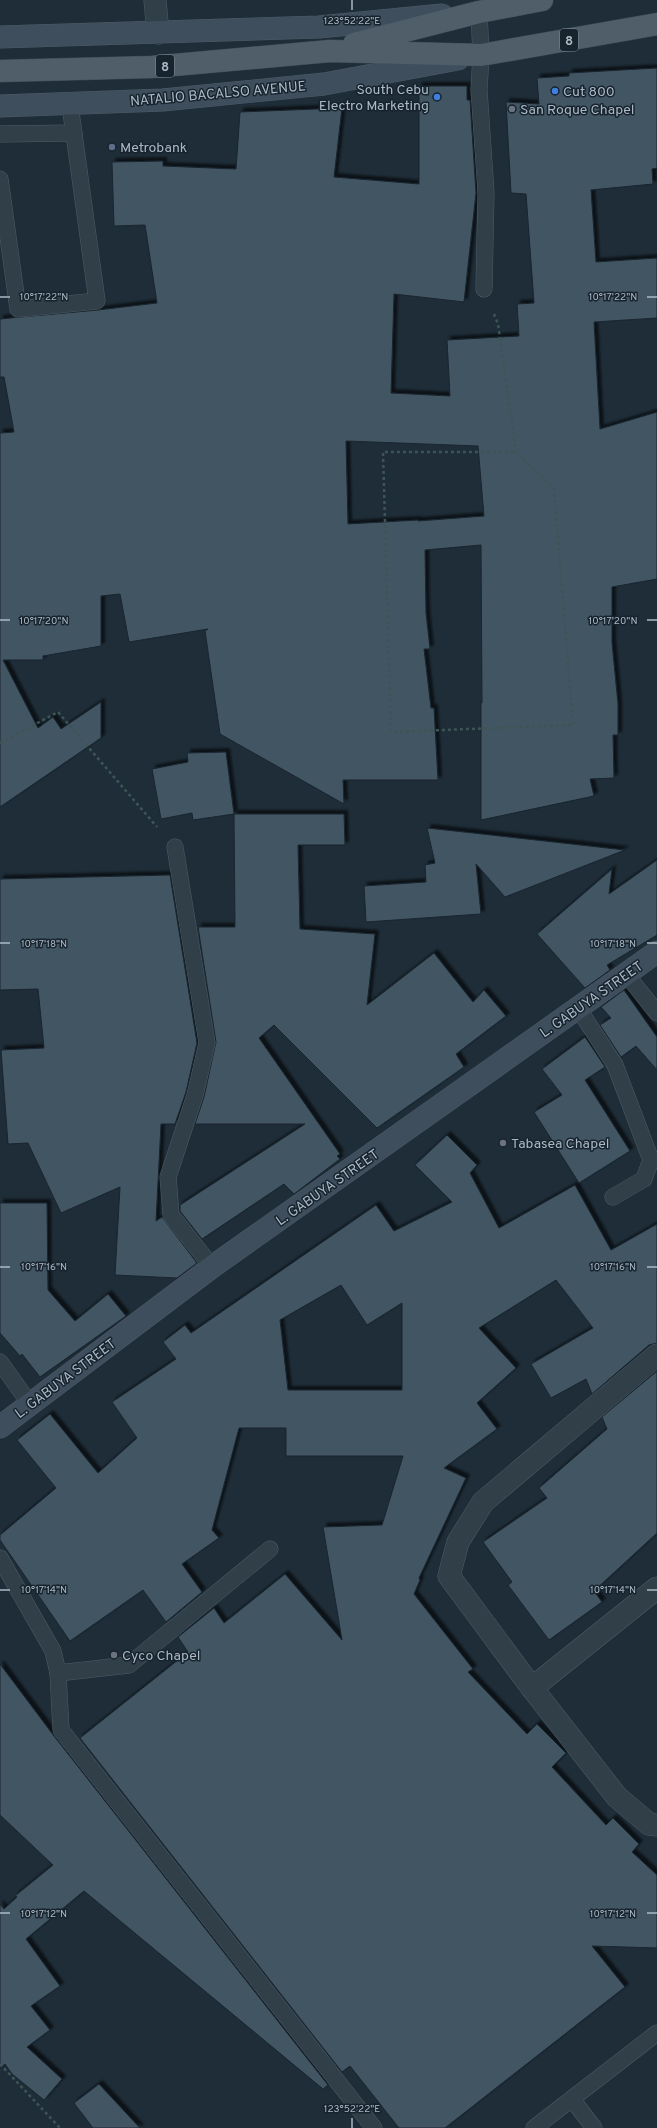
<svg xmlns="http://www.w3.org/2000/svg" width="657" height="2128" font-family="Overpass,sans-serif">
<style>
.building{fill:#435563;stroke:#19252f;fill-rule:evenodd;filter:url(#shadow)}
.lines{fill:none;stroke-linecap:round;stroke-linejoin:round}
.lane-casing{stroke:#4f5c67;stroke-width:17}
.street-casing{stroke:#4f5c67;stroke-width:23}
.secondary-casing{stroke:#4f5c67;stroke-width:23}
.primary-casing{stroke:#3e4a55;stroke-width:23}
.path{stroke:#3d5655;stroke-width:2.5;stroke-dasharray:3 3;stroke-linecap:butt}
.lane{stroke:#313f49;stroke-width:16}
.street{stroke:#313f49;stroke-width:22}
.secondary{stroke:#3f4e5c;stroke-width:22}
.primary{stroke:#4f5e69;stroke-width:22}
.ticks{fill:none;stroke:#abb9c6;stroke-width:1.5}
.shop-dot{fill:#3f7fe0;stroke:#17232d;stroke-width:1.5}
.worship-dot{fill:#6b7280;stroke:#17232d;stroke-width:1.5}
.service-dot{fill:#5c6f8a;stroke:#17232d;stroke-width:1.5}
.labels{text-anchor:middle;stroke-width:3;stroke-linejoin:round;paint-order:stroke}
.shield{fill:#17232d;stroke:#7f8c98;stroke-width:1}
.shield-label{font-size:13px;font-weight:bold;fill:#abb9c6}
.poi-label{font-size:14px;fill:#abb9c6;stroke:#17232d;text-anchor:start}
.street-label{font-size:14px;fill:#abb9c6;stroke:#17232d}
.ticks-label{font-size:10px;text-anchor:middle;fill:#abb9c6;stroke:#17232d;stroke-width:3;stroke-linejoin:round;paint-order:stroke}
</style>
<defs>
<filter id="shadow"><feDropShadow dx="3.5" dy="-3.5" stdDeviation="1" flood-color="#0009"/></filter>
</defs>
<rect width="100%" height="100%" fill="#1e2d38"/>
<g class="building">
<path d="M657 68V168L652 169 653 184 591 190 596 262 657 258V318L594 322 600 429 657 412V579L612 587V643L618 704V735H613L614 778 590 779 594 796 481 820V703H482L481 545 425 550 426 613 430 649H424L431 708H434L438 780H343L344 804 220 734 205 631 208 629 129 642 120 594 101 596V646L43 656V660H3L38 728 53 717 61 729 101 702V738L0 807V433L14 432 4 377H0V319L98 310 157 303 145 225 114 226 112 162 163 161V166L236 169 240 112 342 108 334 177 419 184V86H467V100H470L476 193 464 302 394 294 391 393 450 396 447 340 519 336 517 304 534 303 526 194 511 193 506 102 539 104 537 78 569 76V73ZM346 441 478 446 484 516 418 521V520L348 524Z"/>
<polygon points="226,752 234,814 193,820 192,813 161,819 152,769 188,762 187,753"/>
<polygon points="234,814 344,814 345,845 298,845 300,929 375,934 367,1005 434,953 473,1002 484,990 506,1016 456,1054 464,1067 377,1128 274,1025 259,1038 340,1154 337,1156 340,1159 294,1194 284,1184 202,1239 180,1211 180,1205 305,1124 195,1124 204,1097 216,1042 198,927 235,927"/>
<polygon points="427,828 473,833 625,850 505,897 476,864 481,914 366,922 364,886 426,882 425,865 435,863"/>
<polygon points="657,860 657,935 607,965 610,970 585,988 537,934 612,869 609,894"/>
<polygon points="170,875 197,1043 186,1092 175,1124 161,1124 156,1221 162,1217 197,1263 177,1278 115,1275 120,1187 61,1213 28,1143 8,1144 1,1050 44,1048 38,989 0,990 0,879"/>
<polygon points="624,990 657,1037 657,1070 636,1046 621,1057 600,1025 611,1018 601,1007"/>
<polygon points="585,1037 605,1067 585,1080 630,1151 579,1183 534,1112 562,1095 542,1069"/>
<path d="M447 1135 477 1165 470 1173 499 1228 575 1185 611 1250 657 1224V1343L649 1345 592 1394 586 1379 551 1398 531 1364 593 1328 556 1280 479 1328 516 1368 477 1403 497 1429 444 1468 466 1478 419 1578 420 1580 414 1594 473 1669 468 1672 527 1734 537 1724 566 1753 552 1767 606 1825 613 1818 639 1844 632 1852 657 1875V1948L592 1946 625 1987 445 2128H399L350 2066 342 2072 80 1738 188 1652 178 1637 214 1608 224 1623 285 1574 342 1640 323 1527 382 1525 403 1456H286V1428H239L212 1530 219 1538 182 1564 202 1592 166 1622 143 1590 70 1641 0 1540V1535L56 1488 17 1440 50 1414 98 1473 137 1438 112 1402 176 1359 163 1342 185 1325 191 1333 376 1205 394 1231 452 1202 415 1165ZM341 1285 367 1325 402 1303V1390H288L280 1320Z"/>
<polygon points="0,1203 47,1203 48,1290 75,1321 108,1294 126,1316 40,1377 22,1354 20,1356 0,1333"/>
<polygon points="657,1371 657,1533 594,1591 602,1602 549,1640 508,1585 512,1582 483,1542 547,1498 539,1488 607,1429 602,1417"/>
<polygon points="0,1664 54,1736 328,2085 323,2089 84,1891 26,1939 60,1986 31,2006 50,2030 27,2047 62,2079 44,2100 12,2074 5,2064 0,2068 0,1904 4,1909 17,1897 15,1896 53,1865 0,1815"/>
<polygon points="99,2084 140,2128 93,2128 74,2103"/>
</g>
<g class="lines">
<defs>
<g id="lane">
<polyline points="479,12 481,55 479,90 486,193 484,289"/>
<polyline points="0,134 74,133"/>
<polyline points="0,179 18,309 97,301 70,105"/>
<polyline points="175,847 207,1043 195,1095 168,1177 171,1215 212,1267"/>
<polyline points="626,974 657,1013"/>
<polyline points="578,1008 615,1065 651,1160 644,1179 613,1197"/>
<polyline points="0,1362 30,1404"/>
<polyline points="0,1558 53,1651 58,1673 61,1730 374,2128"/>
<polyline points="58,1673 129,1665 270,1549"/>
<polyline points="572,2099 594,2128"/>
<polyline points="534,2128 657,2033"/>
</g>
<g id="street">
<polyline points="155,0 158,33"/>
<polyline points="657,1355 483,1502 458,1542 449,1576 532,1688 617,1797 649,1824 657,1825"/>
<polyline points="532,1688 657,1588"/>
</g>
<g id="secondary">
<polyline points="0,37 319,27 442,15"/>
<polyline points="0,106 163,100 324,84 458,59"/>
<polyline points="0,1427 212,1267 657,952"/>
</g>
<g id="primary">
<polyline points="354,44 479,12 542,0"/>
<polyline points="0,71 152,67 330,51 481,55 657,24"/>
</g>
</defs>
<use href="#lane" class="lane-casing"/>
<use href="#street" class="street-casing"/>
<use href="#secondary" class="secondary-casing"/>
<use href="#primary" class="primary-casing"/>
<g class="path">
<polyline points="494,314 498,324 516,452 554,489 573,725 391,732 383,452 516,452"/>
<polyline points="0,743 58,712 157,827"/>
<polyline points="0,2064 60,2128"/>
</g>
<use href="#lane" class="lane"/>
<use href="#street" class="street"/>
<use href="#secondary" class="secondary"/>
<use href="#primary" class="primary"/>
</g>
<path class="ticks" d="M352 0V10M0 297H10M647 297H657M0 620H10M647 620H657M0 943H10M647 943H657M0 1267H10M647 1267H657M0 1590H10M647 1590H657M0 1913H10M647 1913H657M352 2118V2128"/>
<g class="shop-dot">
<circle cx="555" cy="91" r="4"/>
<circle cx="437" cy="97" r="4"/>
</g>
<g class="worship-dot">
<circle cx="512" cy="109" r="4"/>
<circle cx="503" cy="1143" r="4"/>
<circle cx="114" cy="1655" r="4"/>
</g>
<circle class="service-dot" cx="112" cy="147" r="4"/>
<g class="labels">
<g class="shield">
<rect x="560" y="29" width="18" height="22" rx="3"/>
<rect x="156" y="55" width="18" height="22" rx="3"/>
</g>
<g class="shield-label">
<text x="569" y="45">8</text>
<text x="165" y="71">8</text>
</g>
<g class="poi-label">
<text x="429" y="94" text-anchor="end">South Cebu<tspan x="429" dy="16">Electro Marketing</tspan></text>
<text x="563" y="96">Cut 800</text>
<text x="520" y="114">San Roque Chapel</text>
<text x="120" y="152">Metrobank</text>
<text x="511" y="1148">Tabasea Chapel</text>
<text x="122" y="1660">Cyco Chapel</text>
</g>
<g class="street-label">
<text transform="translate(218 93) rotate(-5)" y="5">NATALIO BACALSO AVENUE</text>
<text transform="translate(591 999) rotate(-35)" y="5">L. GABUYA STREET</text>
<text transform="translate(327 1187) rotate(-35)" y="5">L. GABUYA STREET</text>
<text transform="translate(65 1378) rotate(-37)" y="5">L. GABUYA STREET</text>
</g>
</g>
<g class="ticks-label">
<text x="352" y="24">123°52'22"E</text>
<text x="44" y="300">10°17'22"N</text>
<text x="613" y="300">10°17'22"N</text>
<text x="44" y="624">10°17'20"N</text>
<text x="613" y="624">10°17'20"N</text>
<text x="44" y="947">10°17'18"N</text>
<text x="613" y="947">10°17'18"N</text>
<text x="44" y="1270">10°17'16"N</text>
<text x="613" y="1270">10°17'16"N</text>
<text x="44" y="1593">10°17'14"N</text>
<text x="613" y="1593">10°17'14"N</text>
<text x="44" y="1917">10°17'12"N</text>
<text x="613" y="1917">10°17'12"N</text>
<text x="352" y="2112">123°52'22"E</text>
</g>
</svg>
